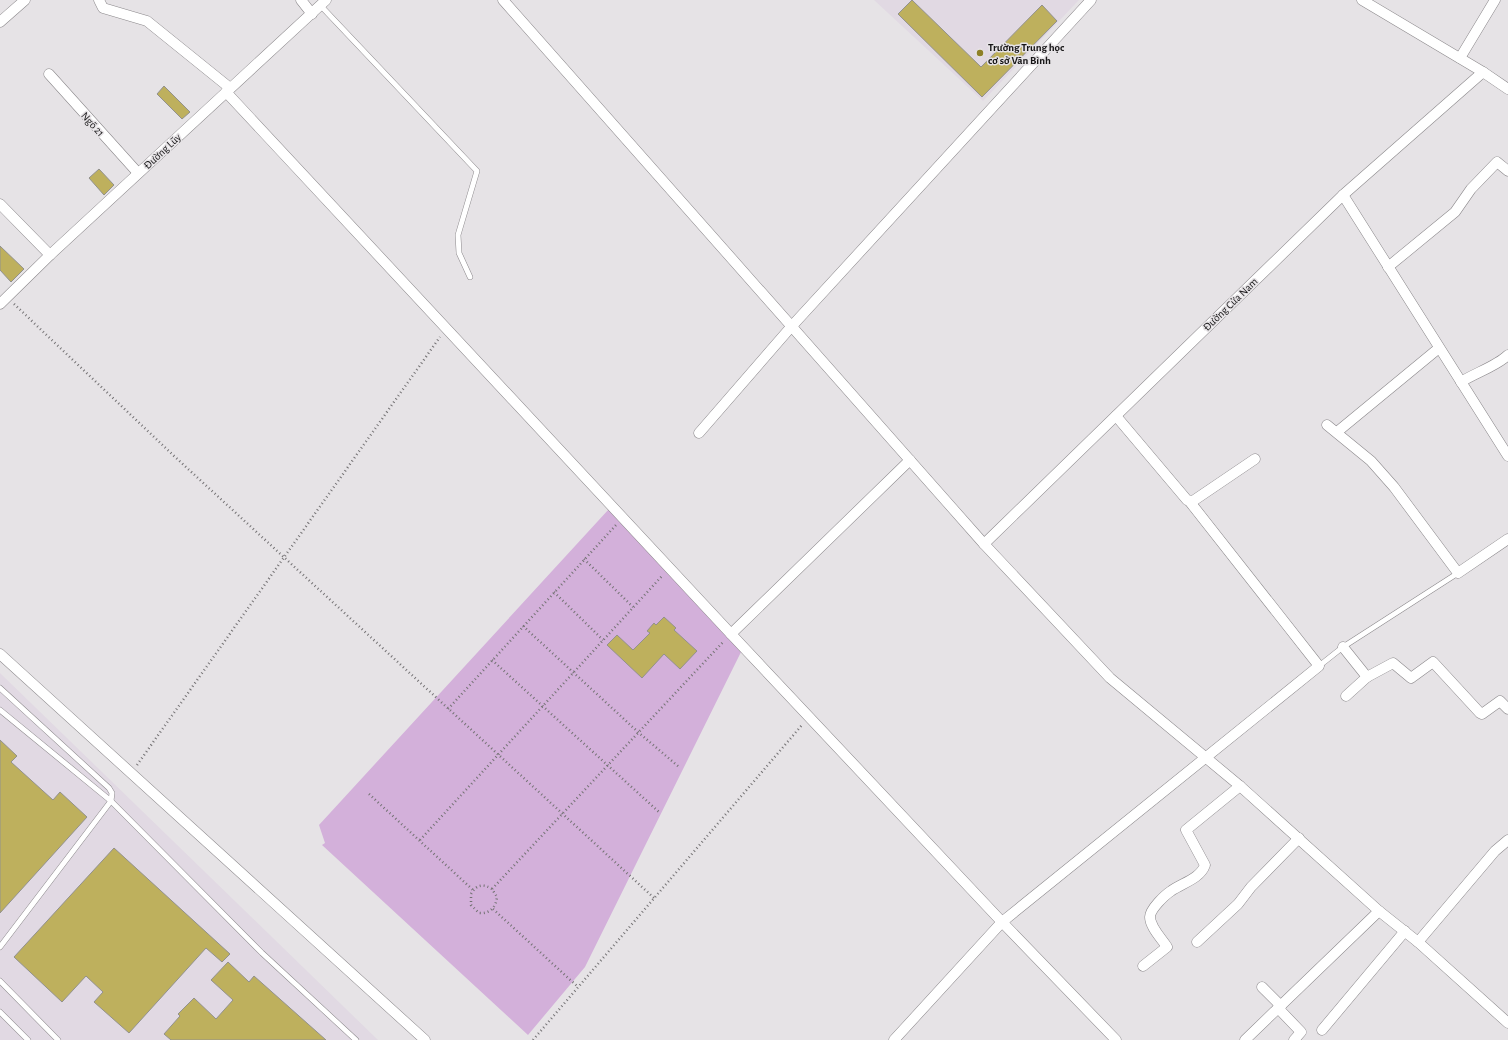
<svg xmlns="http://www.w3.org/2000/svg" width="1508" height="1040" font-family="'Alegreya Sans',sans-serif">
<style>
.built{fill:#e1d9e3}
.green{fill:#d3b0da}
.building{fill:#beb05d;stroke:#92918d}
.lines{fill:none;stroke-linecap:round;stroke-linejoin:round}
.lane-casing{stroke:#8b888b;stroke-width:6}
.street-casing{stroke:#8b888b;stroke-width:11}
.path{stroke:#747274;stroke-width:2.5;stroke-dasharray:1 3;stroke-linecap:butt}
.lane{stroke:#fff;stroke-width:5}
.street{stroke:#fff;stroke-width:10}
.poi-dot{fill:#8e8027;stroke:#e6e3e6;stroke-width:1.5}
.labels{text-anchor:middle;stroke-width:3;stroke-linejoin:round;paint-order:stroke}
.poi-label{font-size:11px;font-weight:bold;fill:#161516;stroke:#e6e3e6;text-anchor:start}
.street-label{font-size:11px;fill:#161516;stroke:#e6e3e6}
</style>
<rect width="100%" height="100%" fill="#e6e3e6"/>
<g class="built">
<polygon points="874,0 1079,0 983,101"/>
<polygon points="0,673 378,1040 0,1040"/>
</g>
<polygon class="green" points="609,509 742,650 585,967 528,1035 322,845 325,843 319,825"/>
<g class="building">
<polygon points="912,0 981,67 1042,5 1057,21 982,97 898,14"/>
<polygon points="164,86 190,112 182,119 157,94"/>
<polygon points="99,169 114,185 104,195 89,178"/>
<polygon points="0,246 24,269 11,282 0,270"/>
<polygon points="664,617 676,628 674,630 697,651 680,669 664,654 642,678 607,645 617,635 633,650 650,633 647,631 654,623 656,625"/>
<polygon points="0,740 17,756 11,762 53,800 60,792 87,817 0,913"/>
<polygon points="114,848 230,954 222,962 206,948 129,1033 94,1002 103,992 86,976 62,1002 14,957"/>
<polygon points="228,962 249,982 254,976 326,1040 171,1040 164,1034 180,1016 178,1014 194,998 216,1019 233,1000 211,980"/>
</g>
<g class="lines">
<defs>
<g id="lane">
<polyline points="320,5 477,171 458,235 459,253 470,277"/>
<polyline points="1319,666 1343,647 1458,573"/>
<polyline points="0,688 109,788 112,793 111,801 0,947"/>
<polyline points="0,710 111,801 262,953 356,1040"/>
<polyline points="0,981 58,1040"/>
<polyline points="0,1012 28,1040"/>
</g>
<g id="street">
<polyline points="99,0 103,8 147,21 230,88"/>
<polyline points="301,0 312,14"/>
<polyline points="503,0 984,544 1110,678 1240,786 1379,911 1418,942 1508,1023"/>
<polyline points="1362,0 1483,72 1508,89"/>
<polyline points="0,22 25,0"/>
<polyline points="1460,58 1495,0"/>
<polyline points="49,74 138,173"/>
<polyline points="226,92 731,634 1002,922 1116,1040"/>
<polyline points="1343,195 1508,456"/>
<polyline points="0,204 50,255"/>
<polyline points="1388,267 1455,212 1471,189 1497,162 1508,171"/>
<polyline points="0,304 50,255 326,0"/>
<path d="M1461 382C1475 373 1497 366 1508 355"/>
<polyline points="1116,416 1187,500 1193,501 1255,459"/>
<polyline points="1327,425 1371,461 1394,487 1458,573 1508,539"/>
<polyline points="1337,432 1439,348"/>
<polyline points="699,433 791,327 1091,0"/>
<polyline points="984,544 1343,195 1483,72"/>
<polyline points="731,634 910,460"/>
<polyline points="1343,647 1367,677 1393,663 1411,678 1433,662 1480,713 1482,714 1500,701 1508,709"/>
<polyline points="0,654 425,1040"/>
<polyline points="1346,696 1367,677"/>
<polyline points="1197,942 1238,904 1251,887 1299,838"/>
<polyline points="1418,942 1495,851 1508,840"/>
<path d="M1143 966 1167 947C1162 939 1150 927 1150 917 1150 909 1165 895 1171 891 1182 883 1200 879 1205 865L1186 830 1240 786"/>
<polyline points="1262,987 1281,1006"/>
<polyline points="1278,1008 1301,1032 1294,1040"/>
<polyline points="1322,1030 1405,931"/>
<polyline points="894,1040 1002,922 1319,666 1190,502"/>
<polyline points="1245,1040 1379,911"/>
</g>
</defs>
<use href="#lane" class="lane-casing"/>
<use href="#street" class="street-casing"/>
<g class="path">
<polyline points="14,304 174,456 654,898"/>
<polyline points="584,559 633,607"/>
<polyline points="554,592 603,640"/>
<polyline points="523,626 638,732 679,767"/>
<polyline points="492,660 659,812"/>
<polyline points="448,709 616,525"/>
<polyline points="137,765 440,337"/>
<polyline points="369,794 473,890"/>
<polyline points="420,840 662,576"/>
<path d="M492 889C483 883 476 885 471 894V905L479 913C490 914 496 907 497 897L492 889 724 641"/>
<polyline points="493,909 578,987"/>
<polyline points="533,1040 802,725"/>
</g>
<use href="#lane" class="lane"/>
<use href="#street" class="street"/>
</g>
<circle class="poi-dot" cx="980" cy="53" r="4"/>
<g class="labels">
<g class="poi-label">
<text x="988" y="51">Trường Trung học<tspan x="988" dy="13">cơ sở Văn Bình</tspan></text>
</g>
<g class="street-label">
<text transform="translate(93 124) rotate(48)" y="4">Ngõ 21</text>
<text transform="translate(162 151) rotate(-43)" y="4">Đường Lũy</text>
<text transform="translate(1230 304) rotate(-44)" y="4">Đường Cửa Nam</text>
</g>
</g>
</svg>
